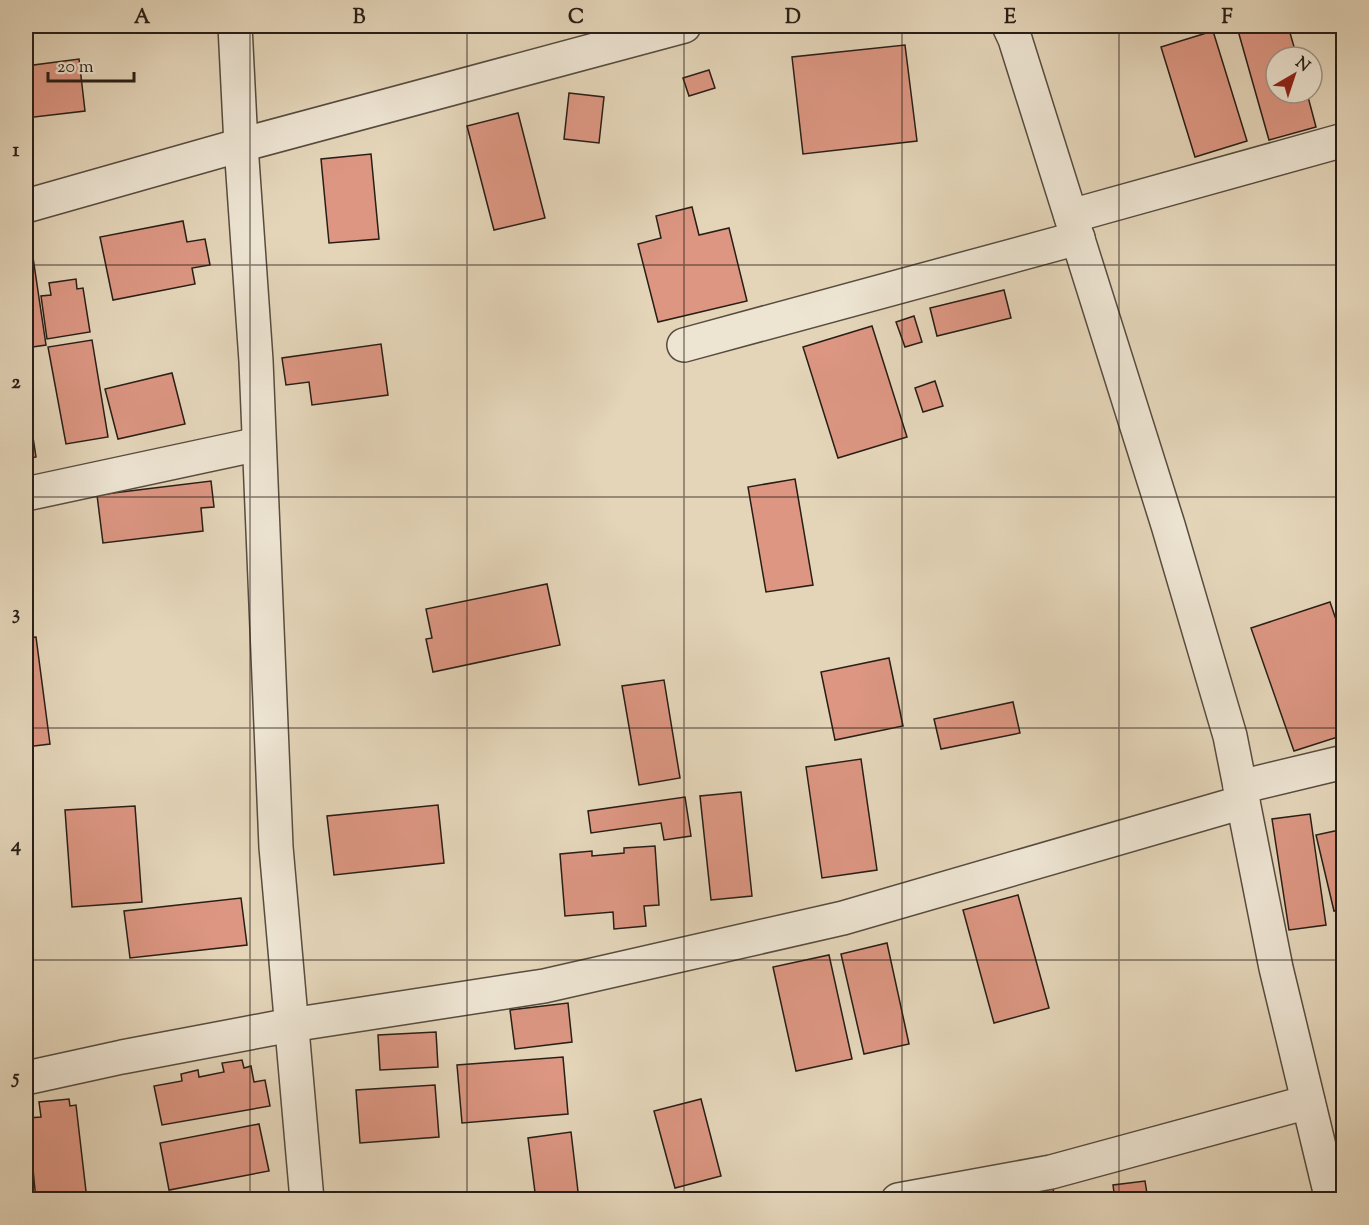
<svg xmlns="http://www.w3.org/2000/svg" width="1369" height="1225" font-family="'Sorts Mill Goudy',serif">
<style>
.building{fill:#dc9682;stroke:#281e16;stroke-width:1.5}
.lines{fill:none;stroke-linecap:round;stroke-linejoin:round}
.minor-casing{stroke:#574c3f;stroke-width:36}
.minor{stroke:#ede4d2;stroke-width:33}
.grid{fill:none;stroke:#281e16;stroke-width:1.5;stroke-opacity:0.55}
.neatline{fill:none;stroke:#281e16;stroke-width:2}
.grid-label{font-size:20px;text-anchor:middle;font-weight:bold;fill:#281e16}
</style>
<rect width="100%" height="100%" fill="#e4d5b9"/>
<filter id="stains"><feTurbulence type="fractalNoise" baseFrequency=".00333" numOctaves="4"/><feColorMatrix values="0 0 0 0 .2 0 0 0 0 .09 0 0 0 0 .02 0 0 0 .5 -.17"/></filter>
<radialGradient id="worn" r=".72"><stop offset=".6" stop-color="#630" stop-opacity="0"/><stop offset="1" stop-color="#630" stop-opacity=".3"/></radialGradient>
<g class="building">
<polygon points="1243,26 1288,26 1297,57 1276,57 1276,93 1307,93 1316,127 1269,140 1237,27"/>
<polygon points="1213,31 1247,141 1195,157 1161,47"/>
<polygon points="905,45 917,141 803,154 792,57"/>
<polygon points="79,59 85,111 26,118 26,66"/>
<polygon points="709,70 715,88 689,96 683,78"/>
<polygon points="569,93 604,97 599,143 564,139"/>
<polygon points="518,113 545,218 494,230 467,126"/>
<polygon points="371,154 379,239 329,243 321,159"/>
<polygon points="692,207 699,235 729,228 747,301 658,322 638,244 661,238 656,216"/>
<polygon points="183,221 187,242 205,239 210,265 192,268 195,284 113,300 100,237"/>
<polygon points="26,244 31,244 46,345 26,348"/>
<polygon points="76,279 77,289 83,288 90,332 47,339 41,296 51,295 49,283"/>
<polygon points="1004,290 1011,318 937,336 930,308"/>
<polygon points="914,316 922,342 905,347 896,322"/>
<polygon points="872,326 907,437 838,458 803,347"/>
<polygon points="92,340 108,437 66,444 48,347"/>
<polygon points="381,344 388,395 312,405 309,382 286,385 282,358"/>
<polygon points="172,373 185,424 118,439 105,389"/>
<polygon points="935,381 943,406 923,412 915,388"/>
<polygon points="26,392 36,457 26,459"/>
<polygon points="795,479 813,585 766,592 748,487"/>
<polygon points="211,481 214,507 201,508 203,531 103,543 97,495"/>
<polygon points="26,554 31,619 26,619"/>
<polygon points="547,584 560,645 433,672 426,639 432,638 426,609"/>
<polygon points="1330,602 1344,643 1344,735 1294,751 1251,628"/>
<polygon points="36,637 50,744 26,747 26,638"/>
<polygon points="889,658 903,726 835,740 821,672"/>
<polygon points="664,680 680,778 639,785 622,686"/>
<polygon points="1013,702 1020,733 941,749 934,719"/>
<polygon points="861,759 877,870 822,878 806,767"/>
<polygon points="741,792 752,896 711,900 700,796"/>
<polygon points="685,797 691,836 664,840 661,823 591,833 588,811"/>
<polygon points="438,805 444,863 334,875 327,816"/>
<polygon points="135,806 142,902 72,907 65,810"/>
<polygon points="1310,814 1326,925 1289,930 1272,819"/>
<polygon points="1344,829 1344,909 1334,911 1316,835"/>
<polygon points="655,846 659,905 644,906 646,926 614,929 613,912 565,916 560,854 592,851 592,856 624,853 624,848"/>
<polygon points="1018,895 1049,1008 994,1023 963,910"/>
<polygon points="241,898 247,945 130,958 124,911"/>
<polygon points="887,943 909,1044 864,1054 841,954"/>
<polygon points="829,955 852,1059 796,1071 773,967"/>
<polygon points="568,1003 572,1042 515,1049 510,1010"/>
<polygon points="436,1032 438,1067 380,1070 378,1035"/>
<polygon points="563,1057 568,1114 462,1123 457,1065"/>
<polygon points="242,1060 244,1068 251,1066 254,1082 265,1080 270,1106 162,1125 154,1086 182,1081 181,1074 198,1070 199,1077 224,1072 222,1063"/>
<polygon points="435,1085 439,1137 360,1143 356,1090"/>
<polygon points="69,1099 70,1106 76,1105 87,1200 36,1200 28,1118 41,1117 39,1102"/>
<polygon points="701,1099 721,1176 675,1188 654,1111"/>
<polygon points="259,1124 269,1171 169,1190 160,1143"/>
<polygon points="571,1132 579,1200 536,1200 528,1138"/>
<polygon points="1145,1181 1148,1200 1115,1200 1113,1185"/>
<polygon points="1052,1183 1055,1200 1025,1200 1022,1189"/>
<polygon points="1237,1194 1239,1200 1221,1200"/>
</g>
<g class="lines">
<defs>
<g id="minor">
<polyline points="235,26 241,145 256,361 276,847 307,1200"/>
<polyline points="1009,26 1015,39 1168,525 1230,736 1276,968 1332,1200"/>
<polyline points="26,206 241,145 684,26"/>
<polyline points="1071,216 1344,140"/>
<polyline points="684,345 1078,238"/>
<polyline points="26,494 259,444"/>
<polyline points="1240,787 1344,762"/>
<polyline points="26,1078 122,1057 291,1025 544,986 843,918 1243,802"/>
<polyline points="898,1200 1051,1172 1308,1102"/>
</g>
</defs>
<use href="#minor" class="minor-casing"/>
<use href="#minor" class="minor"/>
</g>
<path class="grid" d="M250 26V1200M467 26V1200M684 26V1200M902 26V1200M1119 26V1200M26 265H1344M26 497H1344M26 728H1344M26 960H1344"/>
<rect width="1369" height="1225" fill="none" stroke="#e4d5b9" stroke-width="66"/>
<g transform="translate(1294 75) rotate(39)"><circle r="28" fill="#ede4d2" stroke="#9e9587" stroke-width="1.5"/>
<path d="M0-4.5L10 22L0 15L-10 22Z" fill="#8f2418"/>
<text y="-9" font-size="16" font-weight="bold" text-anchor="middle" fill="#281e16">N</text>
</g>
<path d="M48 72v9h86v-9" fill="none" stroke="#281e16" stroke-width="3"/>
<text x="57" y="72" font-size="18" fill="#281e16" stroke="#ede4d2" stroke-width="4.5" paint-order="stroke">20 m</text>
<rect x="33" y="33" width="1303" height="1159" class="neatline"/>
<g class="grid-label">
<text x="142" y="23">A</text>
<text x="359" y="23">B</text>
<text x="576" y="23">C</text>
<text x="793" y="23">D</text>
<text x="1010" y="23">E</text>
<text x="1227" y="23">F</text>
<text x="16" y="156">1</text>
<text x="16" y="388">2</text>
<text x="16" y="619">3</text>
<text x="16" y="851">4</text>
<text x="16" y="1083">5</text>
</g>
<rect width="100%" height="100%" filter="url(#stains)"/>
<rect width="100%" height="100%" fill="url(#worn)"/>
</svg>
